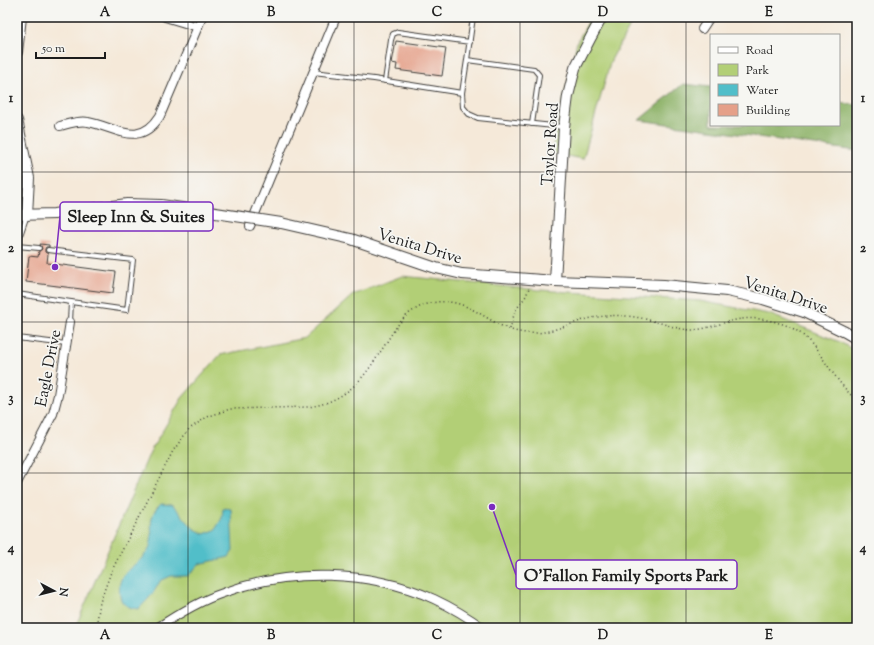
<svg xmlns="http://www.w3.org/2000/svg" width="874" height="645" font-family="'Sorts Mill Goudy',serif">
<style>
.green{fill:#b2cf76;stroke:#677649}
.forest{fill:#8db267;stroke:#546742}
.water{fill:#51bec9;stroke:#366d72}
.building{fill:#e5a089}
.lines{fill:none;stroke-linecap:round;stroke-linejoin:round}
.service-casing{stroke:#3d3b38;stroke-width:6}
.minor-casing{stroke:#3d3b38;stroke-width:10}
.tertiary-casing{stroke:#3d3b38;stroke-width:12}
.path{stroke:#3d3b38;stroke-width:1.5;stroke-dasharray:1 3;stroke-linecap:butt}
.service{stroke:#fff;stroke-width:4}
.minor{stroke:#fff;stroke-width:8}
.tertiary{stroke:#fff;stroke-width:10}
.tertiary-bridge-casing{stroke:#3d3b38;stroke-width:12;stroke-linecap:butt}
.tertiary-bridge{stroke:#fff;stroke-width:10}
.grid{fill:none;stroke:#1c1c1c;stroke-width:1;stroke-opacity:0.55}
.labels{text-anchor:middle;stroke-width:3.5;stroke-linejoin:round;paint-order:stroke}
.street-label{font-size:16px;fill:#1c1c1c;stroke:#f6f6f2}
.leader{fill:none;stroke:#7b2cbf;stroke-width:1.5}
.callout-dot{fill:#7b2cbf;stroke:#f6f6f2;stroke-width:1.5}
.callout{fill:#f6f6f2;stroke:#7b2cbf;stroke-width:1.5}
.callout-label{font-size:17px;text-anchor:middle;font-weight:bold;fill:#1c1c1c}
.neatline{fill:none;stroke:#1c1c1c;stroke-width:1.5}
.grid-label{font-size:13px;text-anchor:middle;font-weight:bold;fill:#1c1c1c}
</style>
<rect width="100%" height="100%" fill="#f6f6f2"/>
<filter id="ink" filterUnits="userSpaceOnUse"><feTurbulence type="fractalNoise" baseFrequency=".025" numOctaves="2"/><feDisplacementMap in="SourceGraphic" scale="8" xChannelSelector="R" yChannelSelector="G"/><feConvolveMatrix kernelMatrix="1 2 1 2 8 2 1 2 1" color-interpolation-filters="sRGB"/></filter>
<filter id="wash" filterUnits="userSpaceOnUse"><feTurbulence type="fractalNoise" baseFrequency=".012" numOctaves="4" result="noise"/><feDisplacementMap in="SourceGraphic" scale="16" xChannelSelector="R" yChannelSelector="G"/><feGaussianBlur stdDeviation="0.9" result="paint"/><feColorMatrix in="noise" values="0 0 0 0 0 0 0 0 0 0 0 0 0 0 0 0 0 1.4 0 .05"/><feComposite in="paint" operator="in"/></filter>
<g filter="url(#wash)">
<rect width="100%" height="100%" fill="#f5e9d9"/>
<g class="green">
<polygon points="591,17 635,17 611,60 583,159 551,153 577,42"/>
<polygon points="402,276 540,290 700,301 769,314 840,342 857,352 857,628 75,628 150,452 182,398 220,355 305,338 353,295"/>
</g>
<polygon class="forest" points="683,84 711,87 711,125 839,125 839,103 857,105 857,151 639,120"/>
<path class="water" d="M161 504 173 505 193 528 204 534 215 530 222 518 223 508 231 509 233 551 229 557 199 564 188 576H171L160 581C154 593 148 600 138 609 130 608 121 605 120 596 116 574 130 570 143 557 145 554 148 552 149 549 156 531 144 519 161 504Z"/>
<g id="blocks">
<g class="building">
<polygon points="396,41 446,48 442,76 396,70 397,64 392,63"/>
<polygon points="40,244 49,245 49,247 46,247 45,249 45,252 48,254 47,263 116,272 113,293 26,282 29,256 38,257 39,251 42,249"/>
</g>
</g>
</g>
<g filter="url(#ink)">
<use href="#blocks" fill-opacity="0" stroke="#3d3b38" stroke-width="1"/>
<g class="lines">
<defs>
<g id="service">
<polyline points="467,60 473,17"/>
<polyline points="313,72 374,79 462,93 463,107 469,114 478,118 563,127"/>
<polyline points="385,81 391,40 393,34 398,32 470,42"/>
<polyline points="462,93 467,60 534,69 539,75 532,124"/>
<polyline points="17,244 27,215"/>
<polyline points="17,246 39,248"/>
<polyline points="48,250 133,260 127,310 71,302 70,322"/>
<polyline points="17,294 71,302"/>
<polyline points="17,338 66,344"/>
</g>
<g id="minor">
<polyline points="165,17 198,27"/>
<polyline points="702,29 710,17"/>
<path d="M60 126C68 124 80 120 88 122 116 127 139 149 160 116L202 17"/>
<polyline points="250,226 336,17"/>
<polyline points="17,483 53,414 58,395 70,322"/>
<path d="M157 628C178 614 199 601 223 593 289 568 370 570 434 599 451 607 468 617 483 628"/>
</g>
<g id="tertiary">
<polyline points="17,52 21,17"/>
<polyline points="17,120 29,178 27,215"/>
<polyline points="17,215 54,214 127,204 161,205 196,210"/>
<polyline points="281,223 351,239 436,268 462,274 555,281 664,285 727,291 763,299 804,312 845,332 857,339"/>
<polyline points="555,281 564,127 568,96 575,68 591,37 602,17"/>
</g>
</defs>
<use href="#service" class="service-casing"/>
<use href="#minor" class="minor-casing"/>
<use href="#tertiary" class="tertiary-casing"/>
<g class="path">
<polyline points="510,329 515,311 526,296 529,288"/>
<path d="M96 628 100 602 111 572 173 451 189 429 207 417 230 409 308 407C351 401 367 373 388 340 395 328 404 315 416 309 422 305 430 303 437 302 474 298 492 331 527 333 552 335 574 320 598 317 616 314 636 316 653 321 666 324 679 330 693 330 706 329 719 324 731 321 750 316 770 319 788 326 811 336 821 358 836 377 842 386 849 393 857 401"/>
</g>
<use href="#service" class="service"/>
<use href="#minor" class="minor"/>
<use href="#tertiary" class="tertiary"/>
<defs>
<polyline id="tertiary-bridge" points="196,210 281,223"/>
</defs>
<use href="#tertiary-bridge" class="tertiary-bridge-casing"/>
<use href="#tertiary-bridge" class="tertiary-bridge"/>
</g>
</g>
<path class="grid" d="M188 17V628M354 17V628M520 17V628M686 17V628M17 172H857M17 322H857M17 473H857"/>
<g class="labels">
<g class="street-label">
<text transform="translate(549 144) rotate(-86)" y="6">Taylor Road</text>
<text transform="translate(420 245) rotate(17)" y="6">Venita Drive</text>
<text transform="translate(786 294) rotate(18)" y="6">Venita Drive</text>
<text transform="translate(47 368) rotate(-79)" y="6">Eagle Drive</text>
</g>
</g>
<path class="leader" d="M55 267L60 216M492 507L516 575"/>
<g class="callout-dot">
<circle cx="55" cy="267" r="4"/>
<circle cx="492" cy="507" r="4"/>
</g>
<g class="callout">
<rect x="60" y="202" width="153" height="29" rx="4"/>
<rect x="516" y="560" width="221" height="29" rx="4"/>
</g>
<g class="callout-label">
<text x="136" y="222">Sleep Inn &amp; Suites</text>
<text x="626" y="581">O'Fallon Family Sports Park</text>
</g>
<rect width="874" height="645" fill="none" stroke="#f6f6f2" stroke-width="44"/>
<rect x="710" y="34" width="130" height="92" fill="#f6f6f2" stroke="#9f9f9c"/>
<rect x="718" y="47" width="20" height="6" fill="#ffffff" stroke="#9f9f9c"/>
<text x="746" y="54" font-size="12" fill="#1c1c1c">Road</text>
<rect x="718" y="64" width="20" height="12" fill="#b2cf76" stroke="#9f9f9c"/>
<text x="746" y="74" font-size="12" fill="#1c1c1c">Park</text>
<rect x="718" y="84" width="20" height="12" fill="#51bec9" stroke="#9f9f9c"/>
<text x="746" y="94" font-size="12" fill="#1c1c1c">Water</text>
<rect x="718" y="104" width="20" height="12" fill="#e5a089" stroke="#9f9f9c"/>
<text x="746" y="114" font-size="12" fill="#1c1c1c">Building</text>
<g transform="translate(54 591) rotate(97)" stroke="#f6f6f2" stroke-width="3" paint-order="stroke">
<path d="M0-3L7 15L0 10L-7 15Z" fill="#1c1c1c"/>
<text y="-6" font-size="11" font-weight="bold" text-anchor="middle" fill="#1c1c1c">N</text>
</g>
<path d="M36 52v6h69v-6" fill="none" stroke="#1c1c1c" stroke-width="2"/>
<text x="42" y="52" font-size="12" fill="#1c1c1c" stroke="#f6f6f2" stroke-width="3" paint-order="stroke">50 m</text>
<rect x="22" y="22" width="830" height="601" class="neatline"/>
<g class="grid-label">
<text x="105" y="16">A</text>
<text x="271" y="16">B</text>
<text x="437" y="16">C</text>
<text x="603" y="16">D</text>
<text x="769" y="16">E</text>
<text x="11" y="102">1</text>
<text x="863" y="102">1</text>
<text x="11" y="252">2</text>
<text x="863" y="252">2</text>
<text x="11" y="402">3</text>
<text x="863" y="402">3</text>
<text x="11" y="552">4</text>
<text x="863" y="552">4</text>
<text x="105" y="639">A</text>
<text x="271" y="639">B</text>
<text x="437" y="639">C</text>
<text x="603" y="639">D</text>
<text x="769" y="639">E</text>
</g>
</svg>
